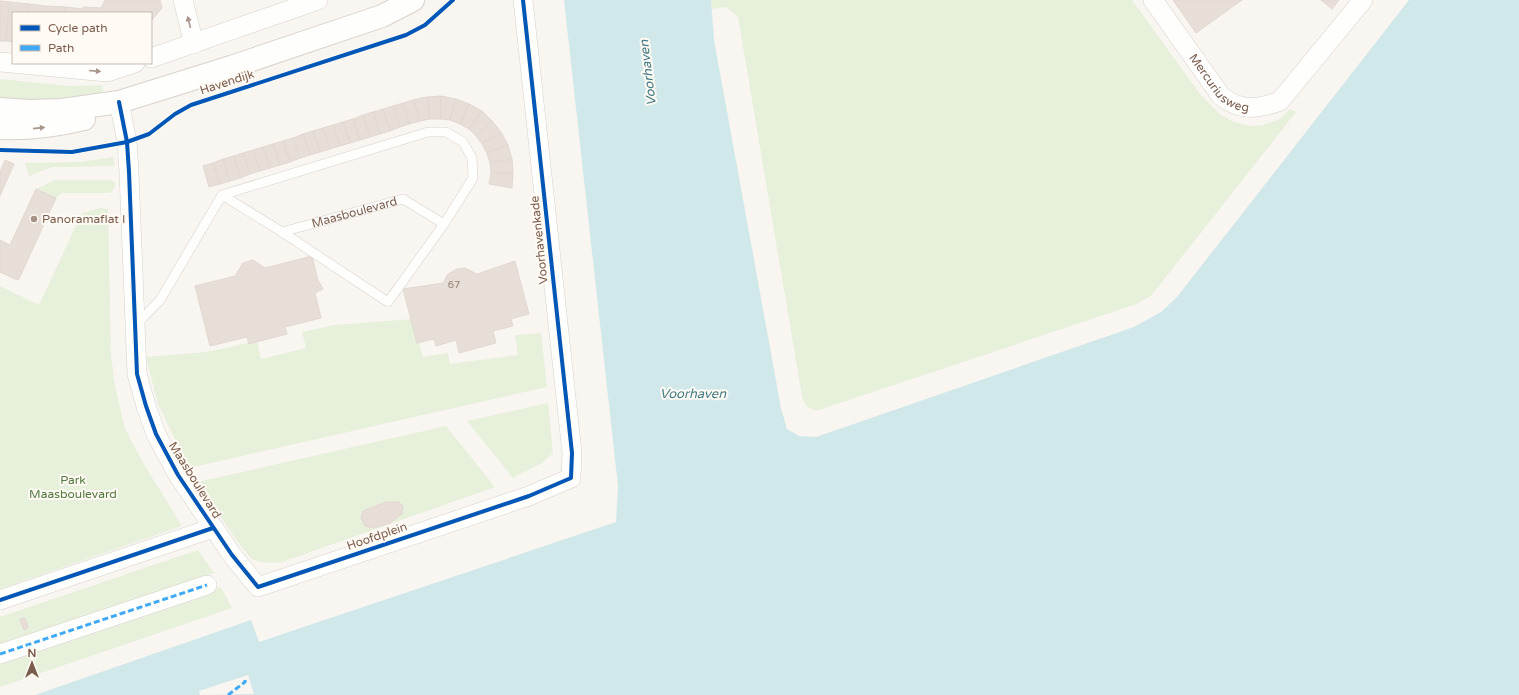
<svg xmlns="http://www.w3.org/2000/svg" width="1519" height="695" font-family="'Varela Round',sans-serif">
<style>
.green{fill:#e7f0db}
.water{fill:#d0e8ea}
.pier{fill:#f9f5f0}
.building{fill:#e6ded7;stroke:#e2d8d2}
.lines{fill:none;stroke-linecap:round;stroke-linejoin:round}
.lane-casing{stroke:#d7d1cb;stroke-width:10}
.street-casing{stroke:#d7d1cb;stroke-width:20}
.secondary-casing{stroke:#d9d2cb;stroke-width:24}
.lane{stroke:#fefefd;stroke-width:9}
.street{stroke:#fefefd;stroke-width:19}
.secondary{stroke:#fefefd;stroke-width:22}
.quiet{stroke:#3fa9f5;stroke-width:3;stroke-dasharray:6 3;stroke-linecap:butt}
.cycleway-casing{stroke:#fffaf3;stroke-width:6}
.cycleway{stroke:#0057b8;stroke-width:4}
.oneway{fill:#a8958b}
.poi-dot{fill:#a69286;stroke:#fffaf3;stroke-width:1.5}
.labels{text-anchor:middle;stroke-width:4;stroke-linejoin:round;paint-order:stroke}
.number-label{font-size:10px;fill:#977e72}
.street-label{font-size:12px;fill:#7a5c4d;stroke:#fffaf3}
.poi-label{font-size:12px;fill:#7a5c4d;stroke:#fffaf3;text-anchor:start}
.park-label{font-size:12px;fill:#537a41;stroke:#fffaf3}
.water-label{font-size:13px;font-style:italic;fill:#437c86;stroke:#fffaf3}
</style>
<rect width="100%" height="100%" fill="#f9f5f0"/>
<g class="green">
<polygon points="711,0 1132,0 1200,94 1221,115 1234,122 1250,126 1264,125 1280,119 1290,109 1296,112 1151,296 1134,305 816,411 806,406 802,396 738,17 726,7 712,9"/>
<polygon points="0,79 69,86 102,85 103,92 26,103 0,101"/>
<polygon points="113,157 115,165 113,166 52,167 29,176 25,163 81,162"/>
<polygon points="55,180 111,180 115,183 115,187 110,193 62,193 56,198 36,189"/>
<polygon points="100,208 108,209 111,356 115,386 125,429 142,461 182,526 0,589 0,286 39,305 82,213"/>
<polygon points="413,319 423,357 448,353 450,364 518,355 515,335 541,333 547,387 189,468 158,404 146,357 207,352 257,341 261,359 306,348 302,332 334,325"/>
<polygon points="548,403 553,453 542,463 513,478 467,421"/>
<path d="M446 426 495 487 282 562C273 563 263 563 254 560 245 556 206 494 198 482Z"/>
<polygon points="198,550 214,573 0,645 0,617"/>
<polygon points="221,587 232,608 0,687 0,662"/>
</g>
<polygon class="water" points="564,0 711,0 714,40 781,408 787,429 799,436 816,437 1134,327 1161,312 1177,297 1409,0 1519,0 1519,695 35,695 251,620 259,642 616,522 618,486"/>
<polygon class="pier" points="248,675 254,694 200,695 199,691"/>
<g class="building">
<polygon points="105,0 160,0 162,8 151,21 151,13 83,13 83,7 101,8"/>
<polygon points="1173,0 1242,0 1196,33"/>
<polygon points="1321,0 1339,0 1332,9"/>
<polygon points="0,1 10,2 6,41 0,41"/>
<polygon points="10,2 28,4 27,13 13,13 13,42 6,41"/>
<polygon points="28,4 46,6 46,13 27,13"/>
<polygon points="46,6 65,7 64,13 46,13"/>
<polygon points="65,7 83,9 83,13 64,13"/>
<polygon points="441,96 456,99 450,120 440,119"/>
<polygon points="441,96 440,119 430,119 427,97"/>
<polygon points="427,97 430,119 420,121 413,100"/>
<polygon points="456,99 469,104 460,124 450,120"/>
<polygon points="413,100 420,121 409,124 403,103"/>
<polygon points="403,103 409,124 400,127 393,106"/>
<polygon points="469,104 482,111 469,129 460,124"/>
<polygon points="393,106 400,127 390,131 383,109"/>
<polygon points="383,109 390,131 380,134 373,112"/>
<polygon points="482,111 492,121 476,136 469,129"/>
<polygon points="373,112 380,134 370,137 363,115"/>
<polygon points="363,115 370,137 360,140 353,119"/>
<polygon points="353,119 360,140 350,143 343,122"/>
<polygon points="492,121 501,132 482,144 476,136"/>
<polygon points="343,122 350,143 340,146 333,125"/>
<polygon points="333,125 340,146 330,149 323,128"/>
<polygon points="323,128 330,149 320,152 313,131"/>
<polygon points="313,131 320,152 310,155 303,134"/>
<polygon points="501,132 508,145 487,153 482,144"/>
<polygon points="303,134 310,155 300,158 293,138"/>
<polygon points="293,138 300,158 290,162 283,141"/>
<polygon points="283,141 290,162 280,165 273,144"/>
<polygon points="273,144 280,165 270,168 263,147"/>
<polygon points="508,145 512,159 490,163 487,153"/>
<polygon points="263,147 270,168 260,171 253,150"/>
<polygon points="253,150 260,171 250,174 243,153"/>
<polygon points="243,153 250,174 240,178 234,156"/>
<polygon points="234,156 240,178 230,181 223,159"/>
<polygon points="223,159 230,181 220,184 213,163"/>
<polygon points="512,159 513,173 491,173 490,163"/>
<polygon points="5,160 14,164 0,196 0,172"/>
<polygon points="213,163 220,184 209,187 203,166"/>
<polygon points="491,173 513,173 512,188 489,184"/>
<polygon points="36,189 56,198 19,279 17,280 0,272 0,240 10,245"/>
<polygon points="312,256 318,280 323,289 315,293 321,318 285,327 287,334 249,344 247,337 210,346 195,286 235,276 243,263 253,260 265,268"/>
<polygon points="515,261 529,314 511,319 513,326 493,331 496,343 459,353 456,340 436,346 434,339 417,343 403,289 443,283 448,274 457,269 465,268 477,274"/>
<polygon points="386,502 399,502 403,507 402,514 390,523 374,528 365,526 361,518 363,511"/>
<polygon points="25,618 28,628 24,630 20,619"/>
</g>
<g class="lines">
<defs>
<g id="lane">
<path id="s1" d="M282 232 403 199 444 224"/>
<polyline points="136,325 160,300 222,195 282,232 388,302 444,224 473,178 472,158 463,142 446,132 428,132 222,195"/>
</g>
<g id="street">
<polyline points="183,0 194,44"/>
<path id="s2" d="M1153 0 1221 96C1241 112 1258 109 1280 101L1363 0"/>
<polyline points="151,58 318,0"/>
<polyline points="0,62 107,72 135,63"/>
<polyline points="119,102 127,142 129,172 137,374 146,406 156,434 178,475 232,555 258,587 529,496 571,478 572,453 523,0"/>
<polyline points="0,600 213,528"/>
<polyline points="0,654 207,585"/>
</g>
<g id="secondary">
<polyline points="0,109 29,111 62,110 119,102 231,67 382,16 413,0"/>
<path d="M0 128C29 129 55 126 84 119"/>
</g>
</defs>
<use href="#lane" class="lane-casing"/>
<use href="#street" class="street-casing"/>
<use href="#secondary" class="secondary-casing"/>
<use href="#lane" class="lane"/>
<use href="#street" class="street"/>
<use href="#secondary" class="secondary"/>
<g class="quiet">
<polyline points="0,654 207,585"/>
<polyline points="228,695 245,682 245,680"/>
</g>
<defs>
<g id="cycleway">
<polyline points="119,102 127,142 129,172 137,374 146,406 156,434 178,475 232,555 258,587 529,496 571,478 572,453 523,0"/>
<polyline points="0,150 72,152 127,142 149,134 175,114 191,105 406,35 425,25 453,0"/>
<polyline points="0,600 213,528"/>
</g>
</defs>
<use href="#cycleway" class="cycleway-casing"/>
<use href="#cycleway" class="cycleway"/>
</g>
<defs><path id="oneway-solid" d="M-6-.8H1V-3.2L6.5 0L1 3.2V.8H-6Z"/></defs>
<g class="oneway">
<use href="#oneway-solid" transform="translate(189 22) rotate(-104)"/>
<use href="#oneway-solid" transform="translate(95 71) rotate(5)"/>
<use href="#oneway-solid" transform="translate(39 128) rotate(-6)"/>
</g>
<circle class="poi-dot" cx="34" cy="219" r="4"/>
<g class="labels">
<g class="number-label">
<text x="454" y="288">67</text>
</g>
<g class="street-label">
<text dy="4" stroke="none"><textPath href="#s2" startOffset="108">Mercuriusweg</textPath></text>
<text transform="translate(227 82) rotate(-18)" y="4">Havendijk</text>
<text dy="4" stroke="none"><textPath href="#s1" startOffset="75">Maasboulevard</textPath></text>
<text transform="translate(539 240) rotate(-96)" y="4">Voorhavenkade</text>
<text transform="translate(195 480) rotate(58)" y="4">Maasboulevard</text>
<text transform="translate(377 536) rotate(-19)" y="4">Hoofdplein</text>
</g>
<g class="poi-label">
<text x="42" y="223">Panoramaflat I</text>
</g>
<g class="park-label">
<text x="73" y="484">Park<tspan x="73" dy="14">Maasboulevard</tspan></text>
</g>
<g class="water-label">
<text transform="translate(647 73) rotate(-97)" y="5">Voorhaven</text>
<text x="693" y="398">Voorhaven</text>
</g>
</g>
<rect x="12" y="12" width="140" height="52" fill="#fffaf3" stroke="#cabbb1"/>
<rect x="20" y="25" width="20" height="6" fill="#0057b8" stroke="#cabbb1"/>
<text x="48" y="32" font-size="12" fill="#7a5c4d">Cycle path</text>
<rect x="20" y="45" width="20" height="6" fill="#3fa9f5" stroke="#cabbb1"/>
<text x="48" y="52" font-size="12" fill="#7a5c4d">Path</text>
<g transform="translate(32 663)" stroke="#fffaf3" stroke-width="3" paint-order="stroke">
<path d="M0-3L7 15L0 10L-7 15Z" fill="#7a5c4d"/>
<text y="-6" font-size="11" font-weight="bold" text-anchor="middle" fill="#7a5c4d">N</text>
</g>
</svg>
